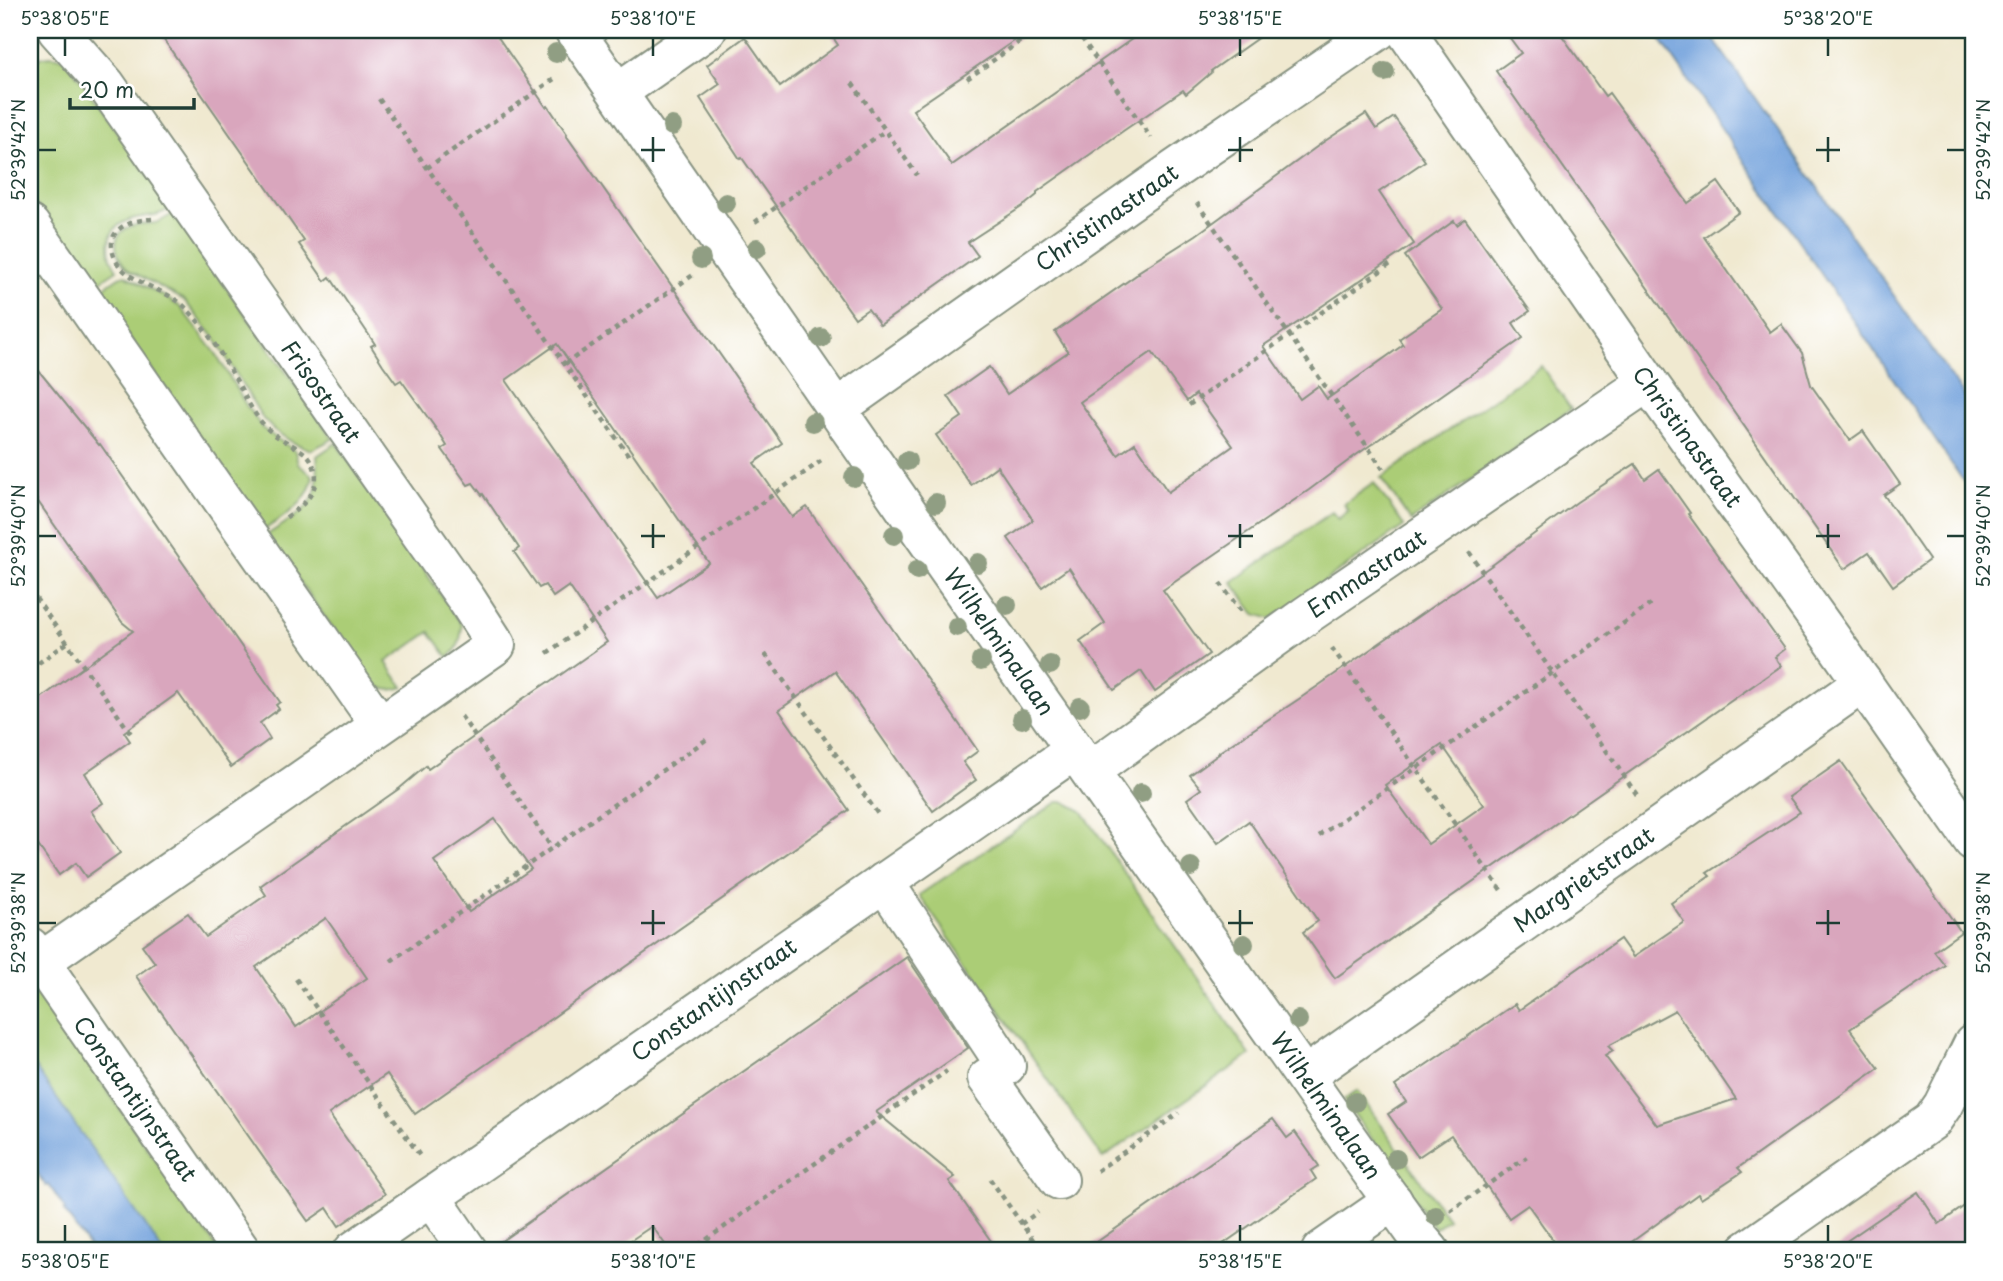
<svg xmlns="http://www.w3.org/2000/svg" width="2003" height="1281" font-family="'Playpen Sans',sans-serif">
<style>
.green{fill:#abcd76;stroke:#658555;stroke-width:2}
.water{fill:#73a2dc;stroke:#497088;stroke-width:2}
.building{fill:#d9a6bd;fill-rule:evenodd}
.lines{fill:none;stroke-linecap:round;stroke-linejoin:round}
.minor-casing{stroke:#889382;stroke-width:42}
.path{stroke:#889382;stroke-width:4.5;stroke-dasharray:5 5;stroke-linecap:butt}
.minor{stroke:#fff;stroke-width:38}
.tree{fill:#909e83}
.ticks{fill:none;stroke:#1f3d34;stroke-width:2.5}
.labels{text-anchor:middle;stroke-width:6;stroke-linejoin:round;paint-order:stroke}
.street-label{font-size:23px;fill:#1f3d34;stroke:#fff}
.neatline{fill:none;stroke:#1f3d34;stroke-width:2.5}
.ticks-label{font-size:18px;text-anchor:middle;fill:#1f3d34}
</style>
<rect width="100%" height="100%" fill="#fff"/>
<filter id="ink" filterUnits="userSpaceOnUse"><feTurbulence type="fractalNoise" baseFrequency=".0143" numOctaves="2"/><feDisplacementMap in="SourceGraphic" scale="14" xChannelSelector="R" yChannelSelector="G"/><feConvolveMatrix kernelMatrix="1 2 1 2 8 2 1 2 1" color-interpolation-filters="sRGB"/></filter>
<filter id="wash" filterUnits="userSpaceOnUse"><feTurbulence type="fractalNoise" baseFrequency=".00686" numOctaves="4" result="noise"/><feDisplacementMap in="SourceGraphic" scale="28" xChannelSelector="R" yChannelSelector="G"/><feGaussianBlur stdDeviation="1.57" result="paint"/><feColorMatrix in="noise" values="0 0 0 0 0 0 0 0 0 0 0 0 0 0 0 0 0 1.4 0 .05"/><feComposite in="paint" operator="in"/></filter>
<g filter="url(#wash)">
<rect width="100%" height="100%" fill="#f0e9d0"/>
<g class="green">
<path d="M51 56 58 57 67 61 171 208C155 219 145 214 129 220 105 228 105 252 117 270L93 286 30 196V63L42 57Z"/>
<path d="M174 213 333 439 311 450 292 442 274 430 263 419 214 337 184 300 129 270C117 259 108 238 127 228 135 223 146 224 155 223 162 221 168 217 174 213Z"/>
<path d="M125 275 167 298 180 307 215 352 246 405 263 429 295 451 298 464 313 476C309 504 285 515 264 530L97 292 119 277Z"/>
<polygon points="1541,366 1571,409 1411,521 1381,478"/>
<path d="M336 443 462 625C461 638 459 651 448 657L430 632 386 662 403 687C389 693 379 688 369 680L267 535C305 509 322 507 317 456Z"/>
<polygon points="1374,483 1404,526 1271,619 1255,614 1232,582 1332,512 1338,519 1348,511 1344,504"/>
<polygon points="1057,802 1065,802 1082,811 1250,1055 1103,1158 919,895"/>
<polygon points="30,980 219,1251 162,1251 30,1060"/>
<polygon points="1357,1091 1448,1219 1435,1228 1344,1100"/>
</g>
<g class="water">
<polygon points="1654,30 1707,30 1973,408 1973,495"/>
<polygon points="30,1060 152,1235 162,1251 92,1251 64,1211 65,1209 49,1185 46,1186 30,1163"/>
</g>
<g id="blocks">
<g class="building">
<path d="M157 30H493L546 107 548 106 567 134 566 135 782 443 754 463 792 517 807 507 978 751 963 762 976 780 933 811 835 671 779 710 849 810 415 1114 387 1074 329 1114 385 1194 339 1226 327 1208 308 1221 136 976 155 963 142 945 188 913 206 937 266 895 260 886 400 788 426 766 428 769 492 724 519 703 518 702 548 682 549 683 607 642 569 586 553 597 545 585 539 588 514 552 519 548 483 494 482 495 473 483 468 485 442 449 447 446 439 433 401 380 396 383 383 365 371 346 375 344 330 277 325 281 299 244 304 241ZM557 344 709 563 658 598 506 380ZM495 819 531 869 469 912 434 861ZM326 918 367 978 296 1027 256 967Z"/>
<polygon points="828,30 1030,30 913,110 952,165 1145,30 1269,30 1211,71 1212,72 1186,94 1183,90 1123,131 1037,192 1037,195 1026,204 968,242 978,256 880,325 868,309 855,318 742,158 740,159 700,98 720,84 707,65 745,37 780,87 838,45"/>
<polygon points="1504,30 1558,30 1605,96 1609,93 1688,203 1718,182 1739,212 1704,237 1770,332 1781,324 1802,353 1811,385 1850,440 1863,431 1900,484 1884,495 1929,560 1893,586 1869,552 1844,569 1496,71 1521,53"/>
<path d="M1366 114 1376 129 1394 117 1425 161 1379 192 1414 244 1263 346 1300 399 1318 386 1327 399 1403 345 1399 339 1442 309 1405 256 1454 221 1457 225 1465 219 1530 311 1513 323 1523 338 1352 458 1309 490 1163 590 1209 654 1155 692 1141 671 1114 690 1080 641 1105 623 1069 568 1042 587 1008 538 1033 520 997 466 971 485 936 435 962 417 948 396 989 367 1007 394 1068 352 1055 332 1139 273 1138 272 1196 235 1322 143ZM1152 352 1187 401 1196 394 1233 446 1168 492 1135 443 1118 455 1080 402Z"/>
<polygon points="30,360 99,445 100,444 280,702 276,705 279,709 260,723 270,739 231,767 178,693 124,732 130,741 85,773 103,803 91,811 120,853 86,877 76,863 59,875 30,834 30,706 133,631 122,622 30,490"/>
<path d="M1635 464 1645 479 1659 469 1690 513 1688 514 1785 649 1775 657 1781 666 1335 978 1303 932 1318 921 1249 821 1218 843 1187 799 1201 789 1190 775 1219 754 1218 753 1302 697 1495 563 1577 502ZM1442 745 1484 805 1428 844 1385 785Z"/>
<path d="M1841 761 1961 932 1934 951 1945 965 1850 1029 1879 1068 1738 1168 1742 1172 1701 1199 1698 1194 1619 1251H1561L1528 1205 1509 1218 1451 1135 1418 1157 1388 1114 1406 1102 1395 1086 1515 1004 1519 1010 1620 939 1633 957 1684 922 1671 903 1710 876 1707 873 1800 812 1789 797ZM1675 1010 1736 1099 1657 1125 1605 1056 1613 1051 1608 1046Z"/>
<polygon points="907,957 968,1048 876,1112 955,1177 949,1181 998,1251 670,1251 652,1226 615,1251 490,1251 490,1249"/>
<polygon points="1273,1119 1287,1138 1295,1132 1319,1166 1311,1171 1316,1179 1213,1251 1084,1251"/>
<polygon points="1918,1192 1939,1224 1973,1200 1973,1251 1832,1251"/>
</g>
</g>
</g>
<g filter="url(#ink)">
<use href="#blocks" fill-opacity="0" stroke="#889382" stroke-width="2"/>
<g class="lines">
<defs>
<g id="minor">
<polyline points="574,30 913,520 1367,1166 1418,1237 1430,1251"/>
<polyline points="1405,30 1648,382 1832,639 1973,841"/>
<polyline points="618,92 707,30"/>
<polyline points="30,225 380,725"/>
<polyline points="836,409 1174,170 1379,30"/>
<polyline points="1090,771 1308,614 1648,382"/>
<polyline points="884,882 1006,1066 987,1078 1059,1180"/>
<polyline points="30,947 241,1251"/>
<polyline points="40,962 496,645 467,600 106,85 57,30"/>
<polyline points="1305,1076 1863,683"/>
<polyline points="431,1197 468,1251"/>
<polyline points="353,1251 1075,750"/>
<polyline points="1321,1251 1393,1201"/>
<polyline points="1746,1251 1932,1121 1943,1105 1973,1044"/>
</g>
</defs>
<use href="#minor" class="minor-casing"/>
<g class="path">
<polyline points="1076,30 1151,138"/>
<polyline points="967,79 1036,30"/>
<polyline points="852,83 917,175"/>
<polyline points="379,99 631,459"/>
<polyline points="427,168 557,77"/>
<polyline points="1197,203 1383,469"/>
<path d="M152 219C131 220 104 228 114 256 123 283 167 288 186 308 207 329 223 357 238 383 245 397 252 411 263 424 274 438 292 443 306 454 311 458 312 462 314 467 322 491 302 507 285 518"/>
<polyline points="755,222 885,131"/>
<polyline points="565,364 693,275"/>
<polyline points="1189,405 1392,263"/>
<polyline points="1469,552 1637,795"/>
<polyline points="1220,583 1242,613"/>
<polyline points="30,590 132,735"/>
<polyline points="1332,648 1501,890"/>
<polyline points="547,653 824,459"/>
<polyline points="765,654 880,817"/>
<polyline points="30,669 67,643"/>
<polyline points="461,716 552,848"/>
<polyline points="1319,836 1654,602"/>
<polyline points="391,961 710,737"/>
<polyline points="296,979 420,1156"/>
<polyline points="1097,1171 1179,1113"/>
<polyline points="990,1179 1041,1251"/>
<polyline points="1450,1211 1527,1157"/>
<polyline points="1021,1224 1038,1212"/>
<polyline points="690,1251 947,1071"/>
</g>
<use href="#minor" class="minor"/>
</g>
<g class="tree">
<circle cx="556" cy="53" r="10"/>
<circle cx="1385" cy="72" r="10"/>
<circle cx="672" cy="126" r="10"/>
<circle cx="726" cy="203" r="10"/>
<circle cx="757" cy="248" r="10"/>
<circle cx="701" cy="259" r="10"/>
<circle cx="821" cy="338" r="10"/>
<circle cx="813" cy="422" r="10"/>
<circle cx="907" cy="461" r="10"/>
<circle cx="854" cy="477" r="10"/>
<circle cx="936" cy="503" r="10"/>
<circle cx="894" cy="535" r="10"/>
<circle cx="978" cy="563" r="10"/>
<circle cx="917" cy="570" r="10"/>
<circle cx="1007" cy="605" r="10"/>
<circle cx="957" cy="627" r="10"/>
<circle cx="981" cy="661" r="10"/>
<circle cx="1050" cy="665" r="10"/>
<circle cx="1080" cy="707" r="10"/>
<circle cx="1022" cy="719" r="10"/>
<circle cx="1141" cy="793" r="10"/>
<circle cx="1191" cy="867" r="10"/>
<circle cx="1244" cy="944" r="10"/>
<circle cx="1298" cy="1020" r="10"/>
<circle cx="1355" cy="1102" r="10"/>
<circle cx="1396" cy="1159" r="10"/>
<circle cx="1436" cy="1216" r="10"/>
</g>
</g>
<path class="ticks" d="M65 38V56M653 38V56M1240 38V56M1828 38V56M653 137V162M1240 137V162M1828 137V162M38 150H56M641 150H665M1228 150H1253M1816 150H1840M1947 150H1965M653 524V548M1240 524V548M1828 524V548M38 536H56M641 536H665M1228 536H1253M1816 536H1840M1947 536H1965M653 910V935M1240 910V935M1828 910V935M38 923H56M641 923H665M1228 923H1253M1816 923H1840M1947 923H1965M65 1225V1242M653 1225V1242M1240 1225V1242M1828 1225V1242"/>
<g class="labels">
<g class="street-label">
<text transform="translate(1107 218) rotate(-35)" y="8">Christinastraat</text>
<text transform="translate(321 392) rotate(55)" y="8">Frisostraat</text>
<text transform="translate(1687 437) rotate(54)" y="8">Christinastraat</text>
<text transform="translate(1367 574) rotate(-34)" y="8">Emmastraat</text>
<text transform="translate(999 642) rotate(55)" y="8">Wilhelminalaan</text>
<text transform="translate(1584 880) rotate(-35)" y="8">Margrietstraat</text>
<text transform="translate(714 1000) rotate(-35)" y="8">Constantijnstraat</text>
<text transform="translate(135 1099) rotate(55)" y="8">Constantijnstraat</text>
<text transform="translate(1326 1106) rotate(55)" y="8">Wilhelminalaan</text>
</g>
</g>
<rect width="2003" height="1281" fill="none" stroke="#fff" stroke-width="77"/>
<path d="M70 98v10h124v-10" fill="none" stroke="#1f3d34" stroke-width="3.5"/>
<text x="80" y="98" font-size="21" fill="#1f3d34" stroke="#ffffff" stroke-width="5" paint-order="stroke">20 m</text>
<rect x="38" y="38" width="1927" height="1204" class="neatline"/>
<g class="ticks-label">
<text x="65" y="25">5°38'05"E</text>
<text x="653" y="25">5°38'10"E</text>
<text x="1240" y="25">5°38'15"E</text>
<text x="1828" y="25">5°38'20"E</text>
<text transform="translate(19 150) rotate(-90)" y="6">52°39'42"N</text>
<text transform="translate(1984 150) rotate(-90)" y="6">52°39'42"N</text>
<text transform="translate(19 536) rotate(-90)" y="6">52°39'40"N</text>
<text transform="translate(1984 536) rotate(-90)" y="6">52°39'40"N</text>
<text transform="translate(19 923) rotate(-90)" y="6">52°39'38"N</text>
<text transform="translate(1984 923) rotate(-90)" y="6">52°39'38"N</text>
<text x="65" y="1268">5°38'05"E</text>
<text x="653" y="1268">5°38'10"E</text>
<text x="1240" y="1268">5°38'15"E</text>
<text x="1828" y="1268">5°38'20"E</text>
</g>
</svg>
